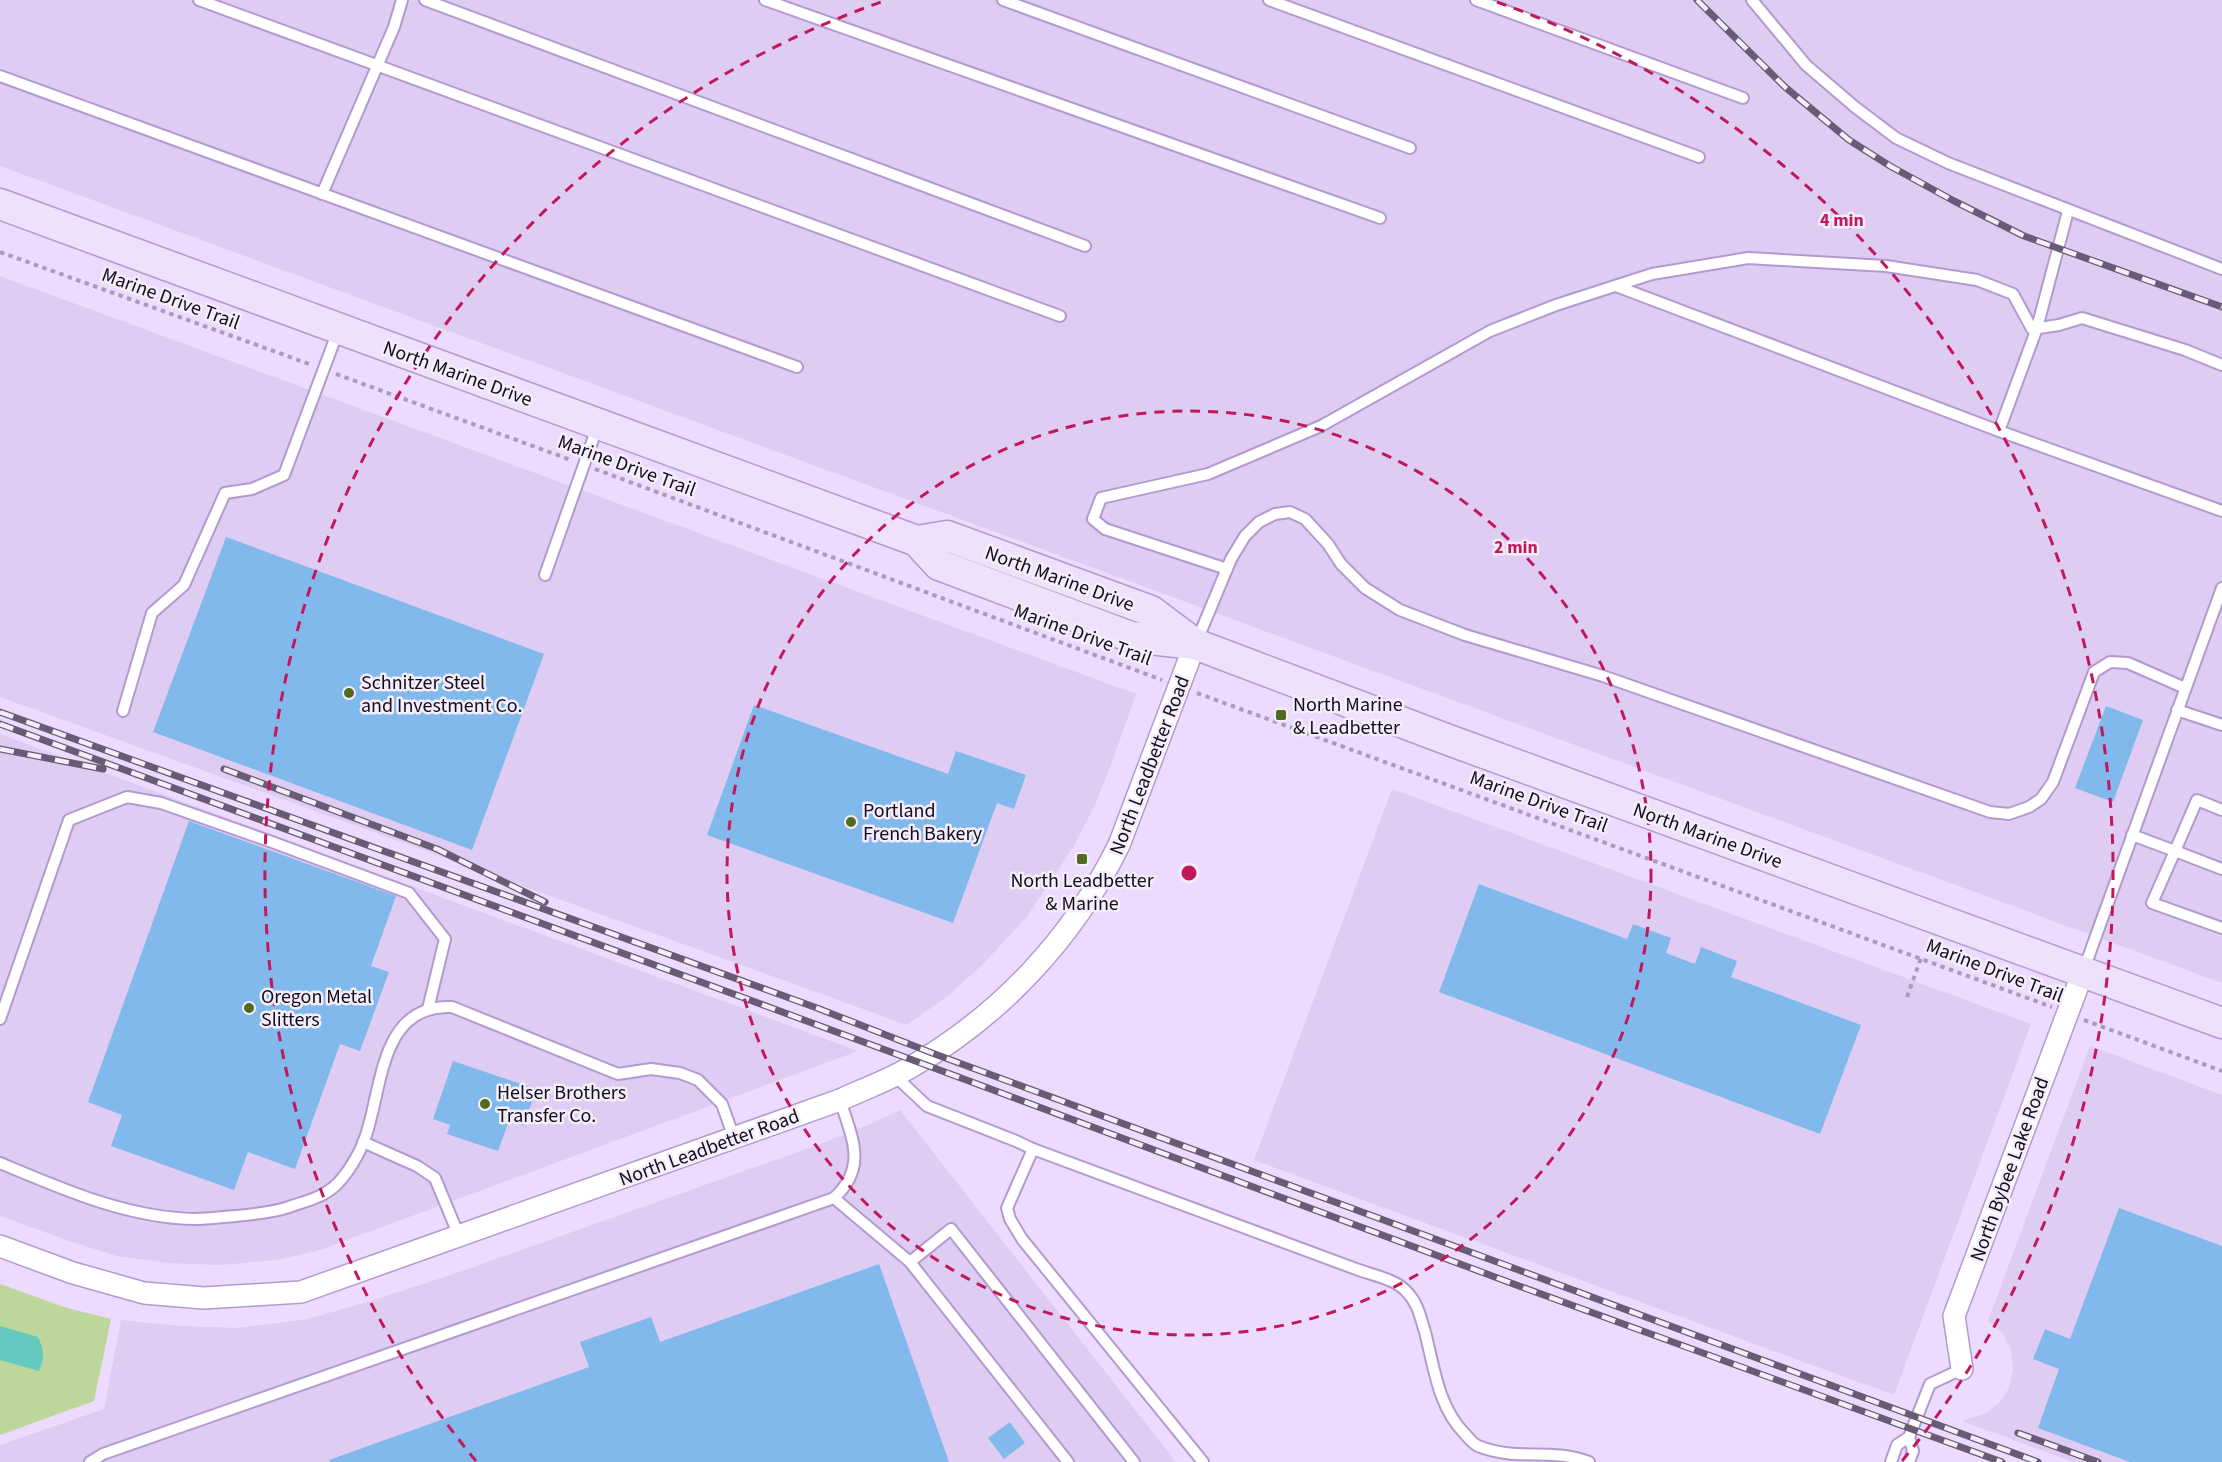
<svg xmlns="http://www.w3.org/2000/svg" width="2222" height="1462" font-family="'Source Sans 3',sans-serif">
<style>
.built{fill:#deccf3}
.green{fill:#bdd69b}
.water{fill:#65c9bf}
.building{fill:#81b9ed}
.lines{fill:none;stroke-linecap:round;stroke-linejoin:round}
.service-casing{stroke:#b499d0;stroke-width:14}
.minor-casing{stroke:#b499d0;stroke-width:24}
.secondary-casing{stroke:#b499d0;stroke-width:33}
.path{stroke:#aa9bb9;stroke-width:4;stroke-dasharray:4.5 4.5;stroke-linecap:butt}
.service{stroke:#fff;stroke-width:10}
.minor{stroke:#fff;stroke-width:21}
.secondary{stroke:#eee1fb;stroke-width:30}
.rail-casing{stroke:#695b75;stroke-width:7}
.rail{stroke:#f3eef9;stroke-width:4.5;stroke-dasharray:14;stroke-linecap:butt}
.ring{fill:none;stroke:#c2185b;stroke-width:3;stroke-dasharray:10 8}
.poi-dot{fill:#506b1d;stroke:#f3eef9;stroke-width:2}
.labels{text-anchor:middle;stroke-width:5;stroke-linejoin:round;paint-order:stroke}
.street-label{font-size:20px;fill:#160b1f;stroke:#f3eef9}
.poi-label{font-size:20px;fill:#160b1f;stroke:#f3eef9;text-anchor:start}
.centre{fill:#c2185b;stroke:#f3eef9;stroke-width:3}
.ring-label{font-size:18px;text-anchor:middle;font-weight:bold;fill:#c2185b;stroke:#f3eef9;stroke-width:5;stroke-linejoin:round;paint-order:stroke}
</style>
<rect width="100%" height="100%" fill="#ecdbfe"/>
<g class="built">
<polygon points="0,0 2222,0 2222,983 0,166"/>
<polygon points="0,276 1136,694 1112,762 1095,805 1074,846 1026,918 984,963 949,995 907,1025 0,697"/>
<polygon points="0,734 858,1051 317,1251 276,1260 221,1265 168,1263 117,1256 75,1243 0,1216"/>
<polygon points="1392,789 2031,1024 1894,1395 1254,1160"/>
<polygon points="2090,1046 2222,1095 2222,1462 2073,1462 1962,1421 1984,1414 1998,1404 2009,1388 2013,1370 2011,1350 2003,1333 1988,1321"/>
<polygon points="900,1110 1176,1462 0,1462 0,1445 104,1409 121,1320 181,1326 238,1328 308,1319 367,1302 451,1275 823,1143 873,1123"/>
</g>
<polygon class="green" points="0,1284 67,1308 111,1319 94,1401 0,1435"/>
<path class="water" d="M0 1326 38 1337C44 1350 45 1358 39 1371L0 1360Z"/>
<g class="building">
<polygon points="226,537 544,654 472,850 153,732"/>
<polygon points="754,705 948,774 956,751 1026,775 1014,809 997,803 953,923 707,835"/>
<polygon points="2106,706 2143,720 2113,802 2075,788"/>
<polygon points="189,821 396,896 371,966 389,972 360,1051 340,1044 295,1169 248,1152 234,1190 111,1146 122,1115 88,1102"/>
<polygon points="1479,884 1627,939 1633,924 1671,938 1666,953 1695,964 1701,947 1737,961 1731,977 1861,1025 1820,1134 1439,992"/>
<polygon points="453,1061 536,1089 524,1126 509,1121 498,1151 447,1134 450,1125 433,1119"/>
<polygon points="2119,1208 2222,1246 2222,1462 2130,1462 2038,1428 2059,1369 2033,1359 2045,1329 2070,1339"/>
<polygon points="879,1264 949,1462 330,1462 329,1460 589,1367 580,1342 651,1317 660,1342"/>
<polygon points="1010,1422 1025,1443 1004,1459 988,1438"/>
</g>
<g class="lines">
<defs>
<g id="service">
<polyline points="199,0 1060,316"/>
<polyline points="425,0 1085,246"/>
<polyline points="765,0 1380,218"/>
<polyline points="1003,0 1410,148"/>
<polyline points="1269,0 1699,157"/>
<polyline points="1476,0 1743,98"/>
<polyline points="1752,0 1806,65 1855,107 1896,138 1948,163 2222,269"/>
<polyline points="0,76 797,367"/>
<polyline points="322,194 394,27 402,0"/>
<polyline points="1616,286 1999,431 2037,328 2068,211"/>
<polyline points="1999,431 2222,511"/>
<polyline points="1227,569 1105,529 1093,519 1101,498 1208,474 1321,426 1490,331 1556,305 1652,274 1748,258 1799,261 1886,266 1977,280 2013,294 2032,329 2059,325 2082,318 2185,350 2222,365"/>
<polyline points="545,575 598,425"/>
<polyline points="1196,643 1231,559 1245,536 1259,522 1275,514 1290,512 1305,519 1328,544 1341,564 1365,588 1400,610 1465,635 1603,676 1990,812 2009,814 2029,807 2041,799 2053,782 2094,672 2110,662 2128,663 2185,688"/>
<polyline points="2177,710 2222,725"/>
<polyline points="123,711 152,613 184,585 225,493 252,489 284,475 338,331"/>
<polyline points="2132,835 2175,851 2197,800 2222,810"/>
<polyline points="2222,869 2175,851 2152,903 2222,928"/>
<polyline points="2084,969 2222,588"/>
<polyline points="0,1019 69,820 127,797 161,803 272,842 409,893 445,939 428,1009"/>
<polyline points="894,1075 927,1106 1016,1141 1033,1149"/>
<path d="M840 1100C852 1138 868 1167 834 1198L910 1262 1068 1462"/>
<polyline points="363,1142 417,1166 435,1178 459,1236"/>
<path d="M0 1163C62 1189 127 1218 195 1219 208 1219 222 1217 236 1216 254 1214 271 1213 289 1207 306 1201 325 1197 338 1183 348 1173 359 1154 364 1141 383 1091 378 1004 452 1007L618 1074 651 1069 680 1073 698 1080 722 1104 734 1138"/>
<polyline points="910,1262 951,1229 1134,1462"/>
<polyline points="90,1462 103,1454 834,1198"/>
<path d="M1203 1462 1022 1239 1010 1219 1007 1208 1033 1149 1356 1269C1372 1275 1395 1279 1406 1291 1418 1303 1420 1316 1425 1332 1434 1367 1438 1406 1464 1433 1468 1437 1472 1443 1478 1446 1518 1462 1549 1447 1589 1462"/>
<polyline points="1891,1462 1897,1445 1909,1437 1930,1384 1962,1369"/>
<polyline points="1909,1462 1913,1451 1909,1437"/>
</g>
<g id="minor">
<path d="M0 1246 73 1273 144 1293 204 1298 301 1292 840 1100C864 1089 889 1080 911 1067 1001 1015 1073 938 1119 845L1195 644"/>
<polyline points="1962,1369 1954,1316 2083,972"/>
</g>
<g id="secondary">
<polyline points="0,204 917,541 939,565 1131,637 1195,644 1446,739 2222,1023"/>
<polyline points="917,541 947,536 1151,611 1195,644"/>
</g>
</defs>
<use href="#service" class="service-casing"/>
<use href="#minor" class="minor-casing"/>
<use href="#secondary" class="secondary-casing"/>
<g class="path">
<polyline points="0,252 312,365"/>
<polyline points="336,374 571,460"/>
<polyline points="595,469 1162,680"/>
<polyline points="1197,693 2052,1007"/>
<polyline points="1907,997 1921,958"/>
<polyline points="2084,1020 2222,1071"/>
</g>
<use href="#service" class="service"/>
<use href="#minor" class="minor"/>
<use href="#secondary" class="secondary"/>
<defs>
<g id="rail">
<polyline points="1697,0 1785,87 1849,140 1890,166 1954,201 2024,236 2222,307"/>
<polyline points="0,712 817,1008 932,1053 2038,1462"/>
<polyline points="0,724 918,1062 1519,1286 2002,1462"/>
<polyline points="0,749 103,769"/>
<polyline points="224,769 437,849 545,902"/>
<polyline points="2018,1433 2098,1462"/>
</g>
</defs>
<use href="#rail" class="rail-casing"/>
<use href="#rail" class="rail"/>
</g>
<g class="ring">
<circle cx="1189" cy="873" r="462"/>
<path d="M476 1461A924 924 0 0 1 881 2M1497 2A924 924 0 0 1 1902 1461"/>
</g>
<g class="poi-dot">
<circle cx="349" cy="693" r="6"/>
<rect x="1275" y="709" width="12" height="12" rx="3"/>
<circle cx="851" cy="822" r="6"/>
<rect x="1076" y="853" width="12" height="12" rx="3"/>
<circle cx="249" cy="1008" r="6"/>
<circle cx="485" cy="1104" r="6"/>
</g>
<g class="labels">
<g class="street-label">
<text transform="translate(171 298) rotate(20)" y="7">Marine Drive Trail</text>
<text transform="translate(458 373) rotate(20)" y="7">North Marine Drive</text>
<text transform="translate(627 465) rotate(20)" y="7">Marine Drive Trail</text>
<text transform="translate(1060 578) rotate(20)" y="7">North Marine Drive</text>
<text transform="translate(1083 634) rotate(20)" y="7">Marine Drive Trail</text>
<text transform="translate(1149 765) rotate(-69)" y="7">North Leadbetter Road</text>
<text transform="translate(1539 801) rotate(20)" y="7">Marine Drive Trail</text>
<text transform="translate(1708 835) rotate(20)" y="7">North Marine Drive</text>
<text transform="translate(1995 970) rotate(21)" y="7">Marine Drive Trail</text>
<text transform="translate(709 1147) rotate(-20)" y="7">North Leadbetter Road</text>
<text transform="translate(2009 1169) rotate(-70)" y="7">North Bybee Lake Road</text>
</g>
<g class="poi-label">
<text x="361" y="689">Schnitzer Steel<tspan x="361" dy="23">and Investment Co.</tspan></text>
<text x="1293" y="711">North Marine<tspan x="1293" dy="23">&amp; Leadbetter</tspan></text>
<text x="863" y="817">Portland<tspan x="863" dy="23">French Bakery</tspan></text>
<text x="1082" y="887" text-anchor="middle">North Leadbetter<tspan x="1082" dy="23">&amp; Marine</tspan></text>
<text x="261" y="1003">Oregon Metal<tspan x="261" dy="23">Slitters</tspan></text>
<text x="497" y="1099">Helser Brothers<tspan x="497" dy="23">Transfer Co.</tspan></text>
</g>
</g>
<circle cx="1189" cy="873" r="9" class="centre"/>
<g class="ring-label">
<text x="1842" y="226">4 min</text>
<text x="1516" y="553">2 min</text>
</g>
</svg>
